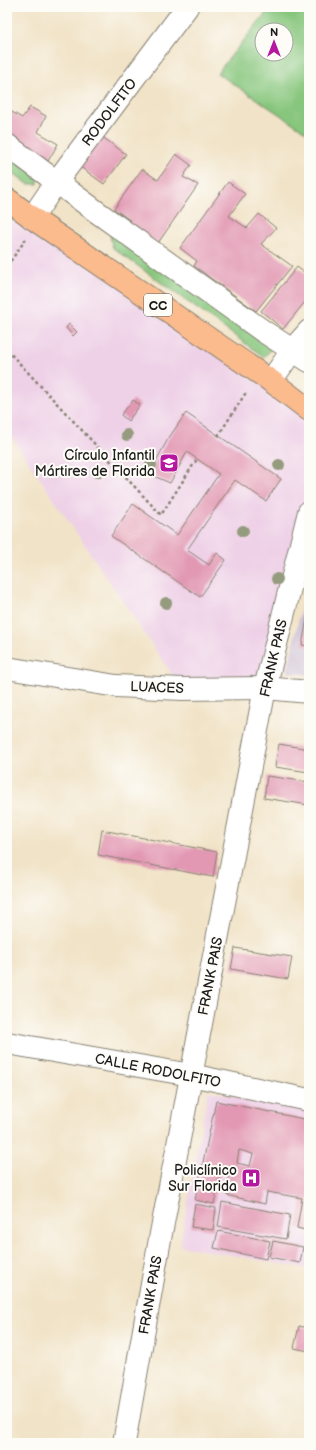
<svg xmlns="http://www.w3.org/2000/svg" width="316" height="1450" font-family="'Balsamiq Sans',sans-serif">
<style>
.built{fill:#eed0e7}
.industrial{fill:#ccbed3}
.grass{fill:#87c67d;stroke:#52714c;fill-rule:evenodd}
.building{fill:#e298b3;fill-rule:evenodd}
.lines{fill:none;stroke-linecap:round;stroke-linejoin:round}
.minor-casing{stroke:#868072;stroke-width:24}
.trunk-casing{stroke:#868072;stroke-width:24}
.path{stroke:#868072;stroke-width:2.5;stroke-dasharray:3 3;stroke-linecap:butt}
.minor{stroke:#fff;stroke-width:22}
.trunk{stroke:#fbbb8d;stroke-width:22}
.tree{fill:#949b7e}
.labels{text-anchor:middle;stroke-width:4;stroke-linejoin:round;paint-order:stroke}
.shield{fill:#fdfcf7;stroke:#605f5e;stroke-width:1}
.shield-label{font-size:13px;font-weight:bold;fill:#1c1c1c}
.street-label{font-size:14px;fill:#1c1c1c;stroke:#fdfcf7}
.poi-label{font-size:14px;fill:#1c1c1c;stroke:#fdfcf7;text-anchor:end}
</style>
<rect width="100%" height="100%" fill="#fdfcf7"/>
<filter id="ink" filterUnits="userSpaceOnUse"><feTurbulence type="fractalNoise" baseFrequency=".025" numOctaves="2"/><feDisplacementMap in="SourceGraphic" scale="8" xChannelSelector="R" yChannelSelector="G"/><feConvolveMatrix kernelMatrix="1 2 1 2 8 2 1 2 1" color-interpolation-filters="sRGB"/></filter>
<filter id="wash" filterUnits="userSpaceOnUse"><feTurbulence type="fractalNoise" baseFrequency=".012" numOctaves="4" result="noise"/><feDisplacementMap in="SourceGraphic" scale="16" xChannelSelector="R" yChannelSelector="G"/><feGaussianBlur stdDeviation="0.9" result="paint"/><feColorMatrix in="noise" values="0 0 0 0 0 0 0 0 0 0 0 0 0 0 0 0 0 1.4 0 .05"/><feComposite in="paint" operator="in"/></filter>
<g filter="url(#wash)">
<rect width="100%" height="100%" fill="#f1e3c7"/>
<g class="built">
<polygon points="19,208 309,410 309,516 265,688 182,689 7,430 7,224"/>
<polygon points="208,1091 309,1110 309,1269 180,1246"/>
</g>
<polygon class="industrial" points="309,574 309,675 287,672"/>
<g class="grass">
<path d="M271 7H309V134L217 73ZM262 30H286V54H262Z"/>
<polygon points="7,154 38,177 38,184 28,184 7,168"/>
<polygon points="115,234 271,349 264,357 113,248 110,236"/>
</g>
<g id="blocks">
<g class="building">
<polygon points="7,93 12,97 7,107"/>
<polygon points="30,107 46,116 38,132 58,144 48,161 7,132 7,109 22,118"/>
<polygon points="101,136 126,154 104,184 79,166"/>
<polygon points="176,154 191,165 183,177 198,185 158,243 127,223 130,220 114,209 142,169 158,180"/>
<polygon points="228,182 245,194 229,216 247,228 259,214 276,228 261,244 292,266 256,311 194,266 197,261 180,248"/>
<polygon points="297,267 309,276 309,297 283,329 261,311"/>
<polygon points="69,324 77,332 73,336 66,328"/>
<polygon points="133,400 140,405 128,421 121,415"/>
<polygon points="186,413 281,479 266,501 235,480 187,550 209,565 217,553 226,560 200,597 111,536 133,504 177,535 219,474 187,452 170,483 149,474 168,439"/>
<polygon points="308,613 309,613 309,646 302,645"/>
<polygon points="279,744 309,749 309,772 275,767"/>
<polygon points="267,776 309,782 309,805 264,798"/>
<polygon points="102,830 217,852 213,877 98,855"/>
<polygon points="235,948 292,957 288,979 231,969"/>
<path d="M216 1101 309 1120V1132L307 1140 309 1141V1231L297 1228 302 1198 267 1192 265 1204 226 1195 229 1176 220 1174 214 1204 195 1200ZM239 1150 253 1154 250 1166 237 1163Z"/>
<polygon points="222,1202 290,1215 286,1239 218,1227"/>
<polygon points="195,1204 216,1208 213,1230 191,1227"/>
<polygon points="218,1231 270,1241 266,1259 214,1248"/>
<polygon points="273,1241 303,1247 300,1263 269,1257"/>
<polygon points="299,1326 309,1328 309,1351 294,1348"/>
</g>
</g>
</g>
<g filter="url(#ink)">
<use href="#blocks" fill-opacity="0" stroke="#868072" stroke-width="1"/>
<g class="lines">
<defs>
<g id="minor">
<polyline points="7,145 97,212 263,331 309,361"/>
<polyline points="32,218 57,181 187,7"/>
<polyline points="271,381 293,349 309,331"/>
<polyline points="7,668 116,686 182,689 265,688 309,692"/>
<polyline points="7,1043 191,1075 309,1100"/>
<polyline points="124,1443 160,1239 265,688 309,512"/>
</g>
<polyline id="trunk" points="7,199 38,222 271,381 309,410"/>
</defs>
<use href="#minor" class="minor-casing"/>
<use href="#trunk" class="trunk-casing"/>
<g class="path">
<polyline points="7,266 26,239"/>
<polyline points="7,350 161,515 197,459"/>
<polyline points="218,436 247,391"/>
</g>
<use href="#minor" class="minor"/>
<use href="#trunk" class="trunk"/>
</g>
<g class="tree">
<circle cx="127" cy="435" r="6"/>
<circle cx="151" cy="465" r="6"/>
<circle cx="279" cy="465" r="6"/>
<circle cx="97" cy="472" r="6"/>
<circle cx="243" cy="531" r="6"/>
<circle cx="277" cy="579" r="6"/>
<circle cx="166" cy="603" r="6"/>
</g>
</g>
<defs>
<symbol id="school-square" viewBox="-11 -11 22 22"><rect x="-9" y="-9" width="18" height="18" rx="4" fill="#b5179e" stroke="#fdfcf7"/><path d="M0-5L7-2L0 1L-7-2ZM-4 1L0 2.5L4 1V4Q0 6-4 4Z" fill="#fff"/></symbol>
<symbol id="hospital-square" viewBox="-11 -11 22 22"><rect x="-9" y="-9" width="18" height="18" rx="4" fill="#b5179e" stroke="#fdfcf7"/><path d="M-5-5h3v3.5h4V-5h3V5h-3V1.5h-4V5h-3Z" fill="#fff"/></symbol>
</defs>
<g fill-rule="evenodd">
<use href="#school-square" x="158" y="452" width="22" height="22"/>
<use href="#hospital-square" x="240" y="1167" width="22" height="22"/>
</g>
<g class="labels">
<rect class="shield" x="144" y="294" width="28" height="22" rx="3"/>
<g class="shield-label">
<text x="158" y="310">CC</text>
</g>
<g class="street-label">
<text transform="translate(109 112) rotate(-53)" y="5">RODOLFITO</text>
<text transform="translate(273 658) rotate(-77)" y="5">FRANK PAIS</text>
<text transform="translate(157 687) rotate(2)" y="5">LUACES</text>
<text transform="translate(210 976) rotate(-79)" y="5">FRANK PAIS</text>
<text transform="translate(158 1070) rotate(11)" y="5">CALLE RODOLFITO</text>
<text transform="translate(150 1295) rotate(-80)" y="5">FRANK PAIS</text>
</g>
<g class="poi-label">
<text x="155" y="460">Círculo Infantil<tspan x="155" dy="16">Mártires de Florida</tspan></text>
<text x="237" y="1175">Policlínico<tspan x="237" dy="16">Sur Florida</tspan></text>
</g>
</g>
<rect width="316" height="1450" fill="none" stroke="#fdfcf7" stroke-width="24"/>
<g transform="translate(274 42)"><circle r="19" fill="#fdfcf7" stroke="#a3a29f"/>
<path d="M0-3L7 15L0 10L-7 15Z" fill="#b5179e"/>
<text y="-6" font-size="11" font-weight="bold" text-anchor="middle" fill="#1c1c1c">N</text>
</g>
</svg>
